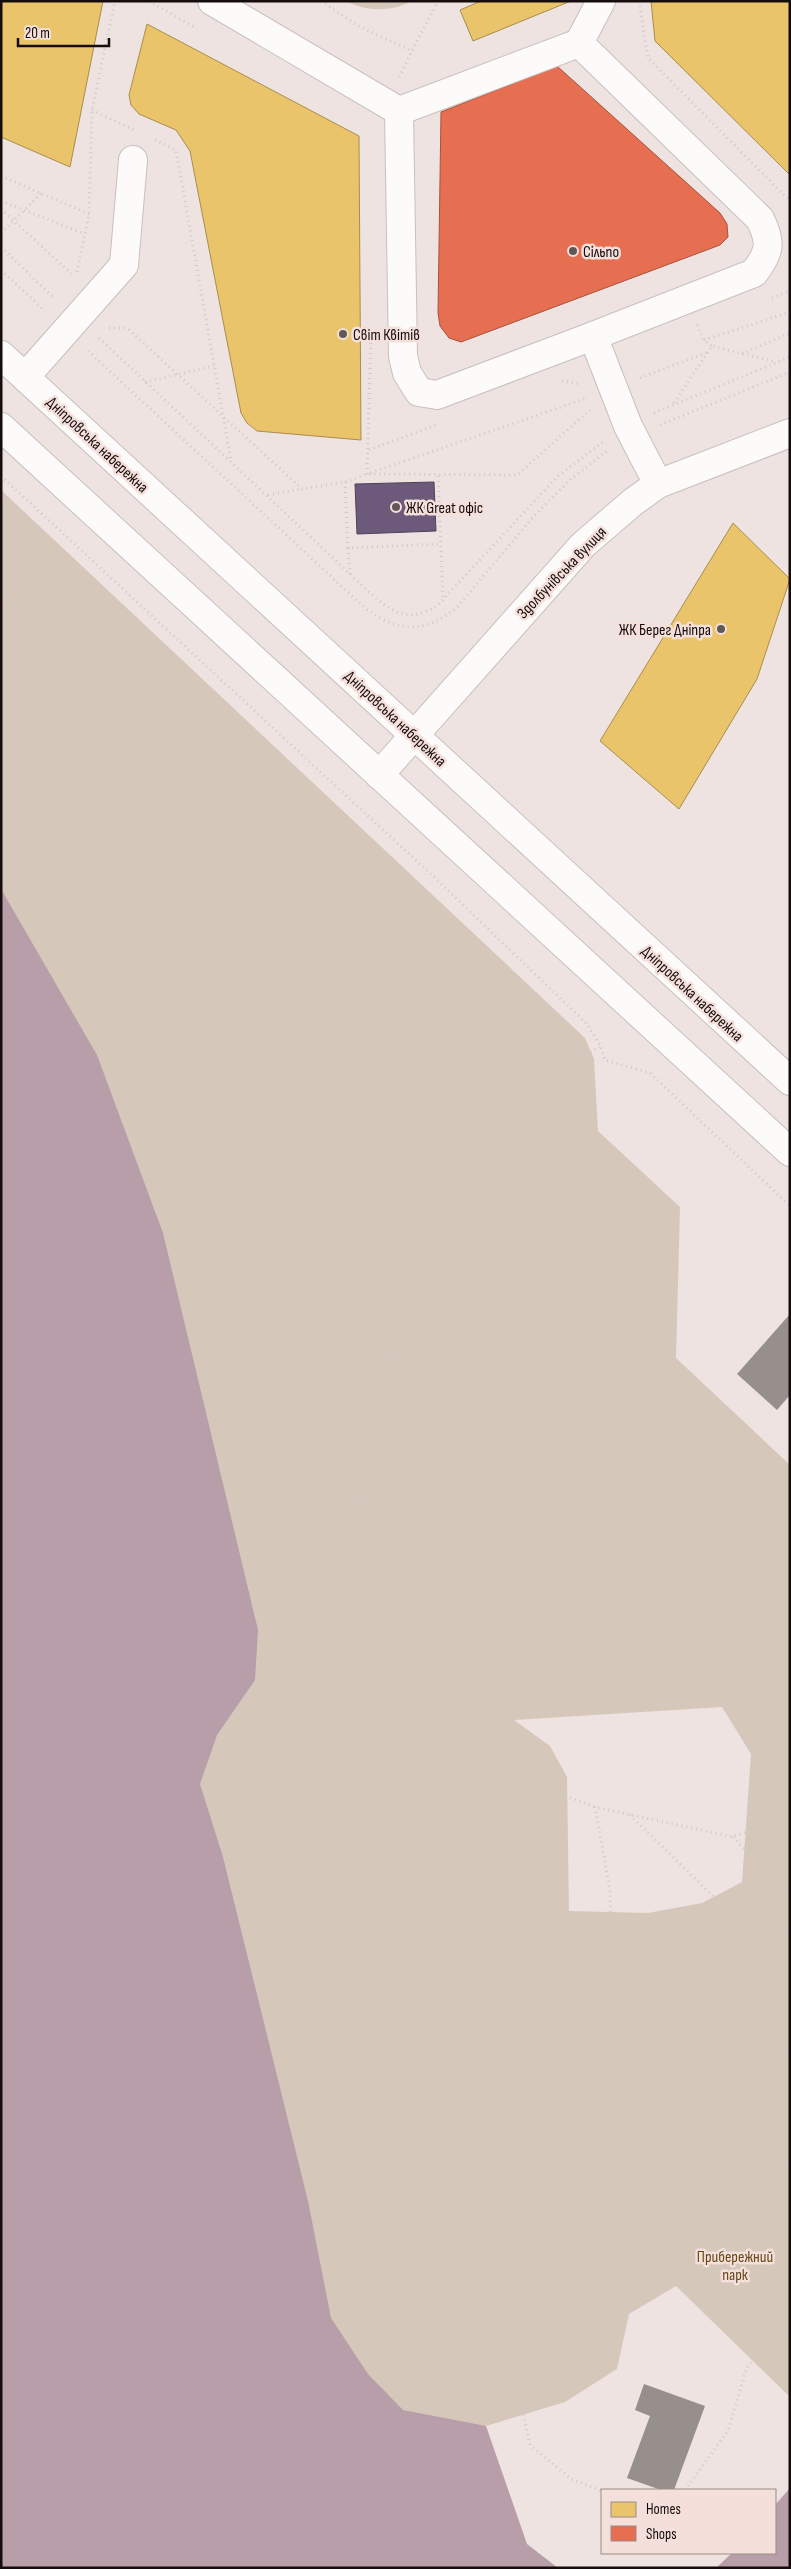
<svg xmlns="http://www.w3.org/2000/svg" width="791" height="2569" font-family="'Sofia Sans Condensed',sans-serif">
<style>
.green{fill:#d5c8ba;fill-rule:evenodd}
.water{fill:#b79ea8}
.homes{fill:#e9c46a;stroke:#a98d4e}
.shops{fill:#e76f51;stroke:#a8523c}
.offices{fill:#6d597a;stroke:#524259}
.building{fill:#978f8c}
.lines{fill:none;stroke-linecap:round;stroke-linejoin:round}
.minor-casing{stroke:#c8c0be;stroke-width:30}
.major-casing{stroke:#c8c0be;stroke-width:30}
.path{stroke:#cecaca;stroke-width:3;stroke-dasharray:1 4;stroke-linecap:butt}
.minor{stroke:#fcfbfa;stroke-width:28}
.major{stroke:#fcfbfa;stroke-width:28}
.poi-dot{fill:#605857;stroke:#f4dfdb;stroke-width:2}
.labels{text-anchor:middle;stroke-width:5;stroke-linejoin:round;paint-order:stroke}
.poi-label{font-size:16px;fill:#140d0c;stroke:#f4dfdb;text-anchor:start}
.street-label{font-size:16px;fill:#140d0c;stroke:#f4dfdb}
.park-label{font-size:16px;fill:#654a19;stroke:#f4dfdb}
</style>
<rect width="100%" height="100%" fill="#eee3e1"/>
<g class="green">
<path d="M346 1H412C393 12 366 12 346 1Z"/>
<path d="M1 490 585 1038 594 1059 598 1131 680 1207 676 1358 790 1465V2397L676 2286 629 2314 617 2369 565 2402 486 2426 327 2528 1 1499ZM722 1707 751 1754 742 1882 702 1903 648 1913 569 1911 567 1777 550 1746 514 1720Z"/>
</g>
<g class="water">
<polygon points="1,889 97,1055 163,1233 258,1630 255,1680 217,1735 200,1784 223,1857 308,2201 331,2318 368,2374 403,2410 486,2426 527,2544 558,2568 1,2568"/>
<polygon points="790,2488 790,2568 716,2568 732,2553 775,2553 775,2505"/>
</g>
<g class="homes">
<polygon points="1,1 103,1 70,167 1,137"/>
<polygon points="481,1 571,1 473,41 460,10"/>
<polygon points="651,1 790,1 790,175 655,41"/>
<polygon points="147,24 359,136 361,440 257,431 247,423 241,413 190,151 176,130 139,114 131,105 129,95"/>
<polygon points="733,523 790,579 757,679 679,809 600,741"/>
</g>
<polygon class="shops" points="557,66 720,213 727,224 728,237 720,245 461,342 449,338 440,326 438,313 441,112"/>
<polygon class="offices" points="434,482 436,531 357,534 355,484"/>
<g class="building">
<polygon points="790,1314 790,1395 777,1410 737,1374"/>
<polygon points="644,2384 705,2406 674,2490 661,2490 627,2478 650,2416 635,2410"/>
</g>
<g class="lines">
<defs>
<g id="minor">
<polyline points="212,1 399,111 579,43 601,1"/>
<path d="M579 43 760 219C772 243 770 252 754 273L593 336"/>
<polyline points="399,111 403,356 407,373 419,392 437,395 593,336 628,426 658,484"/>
<polyline points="25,377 124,265 133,160"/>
<polyline points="379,775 583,545 633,502 658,484 790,433"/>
</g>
<g id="major">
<polyline points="1,355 790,1081"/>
<polyline points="1,427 790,1152"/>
</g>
</defs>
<use href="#minor" class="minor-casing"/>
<use href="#major" class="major-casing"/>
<g class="path">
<polyline points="149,1 196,28"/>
<polyline points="321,1 358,26 412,51 438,1"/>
<polyline points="639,1 648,58 790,201"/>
<polyline points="399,77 412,51"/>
<polyline points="92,110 134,130"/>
<polyline points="155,140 176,150 231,461"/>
<polyline points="1,176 89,214"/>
<polyline points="1,201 85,234"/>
<polyline points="1,209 74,276"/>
<polyline points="1,233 42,193"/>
<polyline points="1,247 55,299"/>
<polyline points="1,270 45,311"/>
<polyline points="77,272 89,214 92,110 115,1"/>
<polyline points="772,298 790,291"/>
<polyline points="697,325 704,340 712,346"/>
<polyline points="109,328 127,328 302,489 345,482 367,474 517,475 590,410"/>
<polyline points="371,333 367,474 587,398"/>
<path d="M99 338 350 574C366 588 390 617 414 615 421 614 429 610 436 607L558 476 603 442"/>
<polyline points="704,340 790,312"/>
<path d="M88 351 365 608C398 633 426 634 458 606L534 516 571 479 607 451"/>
<polyline points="742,354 790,333"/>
<polyline points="640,378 708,352"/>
<polyline points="562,381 581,384"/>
<polyline points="145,382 214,366"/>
<polyline points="674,403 712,346 776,362"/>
<polyline points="654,413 790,357"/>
<polyline points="660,425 790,372"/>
<polyline points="369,450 436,425"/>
<polyline points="1,476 435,878 587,1024 601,1047 605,1060 650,1073 790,1206"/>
<polyline points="438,476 443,599"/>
<polyline points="345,482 348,548"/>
<polyline points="268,495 301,489"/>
<polyline points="350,574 348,548 441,544"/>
<polyline points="1,590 97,688 140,841 223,918 258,994 281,1096 326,1171 334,1201 338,1260 348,1315 392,1357 438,1376 580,1414 707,1437 758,1478 790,1498"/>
<polyline points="167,1168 194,1162 213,1137 234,1141 255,1235 338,1260"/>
<polyline points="326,1171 394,1137 601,1047"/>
<polyline points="348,1315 330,1333 307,1415 319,1470 334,1495 369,1502 361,1447 373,1390 392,1357"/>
<polyline points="392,1358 411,1402 413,1481 400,1556 443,1722 500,1772 595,1807 733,1837 790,1816"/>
<polyline points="369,1502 361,1614 351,1706 406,1882 537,2169 562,2183 688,2161 787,2164"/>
<polyline points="595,1807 610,1890 612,2002 628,2057 688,2161"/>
<polyline points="630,1815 717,1900 764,1983"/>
<polyline points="733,1837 790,1898"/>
<polyline points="790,1919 764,1983 771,2012 790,2064"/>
<polyline points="469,2021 467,2074 504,2230 504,2323 530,2445 571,2479 602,2491"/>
<polyline points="790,2157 787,2164 790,2171"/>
<polyline points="537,2170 574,2232 620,2254 767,2283 790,2292"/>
<polyline points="685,2490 728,2431 747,2367 790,2327"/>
</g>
<use href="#minor" class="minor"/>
<use href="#major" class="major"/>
</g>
<g class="poi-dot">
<circle cx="573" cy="251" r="5"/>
<circle cx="343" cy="334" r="5"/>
<circle cx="396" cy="507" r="5"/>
<circle cx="721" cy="629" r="5"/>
</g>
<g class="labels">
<g class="poi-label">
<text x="583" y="257">Сільпо</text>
<text x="353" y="340">Світ Квітів</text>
<text x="406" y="513">ЖК Great офіс</text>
<text x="711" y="635" text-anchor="end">ЖК Берег Дніпра</text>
</g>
<g class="street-label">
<text transform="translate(98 444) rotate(43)" y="6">Дніпровська набережна</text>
<text transform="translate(561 572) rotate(-46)" y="6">Здолбунівська вулиця</text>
<text transform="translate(396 718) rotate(43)" y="6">Дніпровська набережна</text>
<text transform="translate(693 993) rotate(43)" y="6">Дніпровська набережна</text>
</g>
<g class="park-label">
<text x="735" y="2262">Прибережний<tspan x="735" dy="18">парк</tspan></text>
</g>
</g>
<rect width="791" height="2569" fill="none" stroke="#140d0c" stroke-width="5"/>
<rect x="601" y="2489" width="175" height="65" fill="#f4dfdb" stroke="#9a8b88"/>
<rect x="611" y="2502" width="25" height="15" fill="#e9c46a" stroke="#9a8b88"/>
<text x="646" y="2514" font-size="15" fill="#140d0c">Homes</text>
<rect x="611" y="2526" width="25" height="15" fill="#e76f51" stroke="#9a8b88"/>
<text x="646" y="2539" font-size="15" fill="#140d0c">Shops</text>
<path d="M18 38v8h91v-8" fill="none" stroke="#140d0c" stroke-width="2.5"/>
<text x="25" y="38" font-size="15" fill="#140d0c" stroke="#f4dfdb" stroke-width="4" paint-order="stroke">20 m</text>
</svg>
